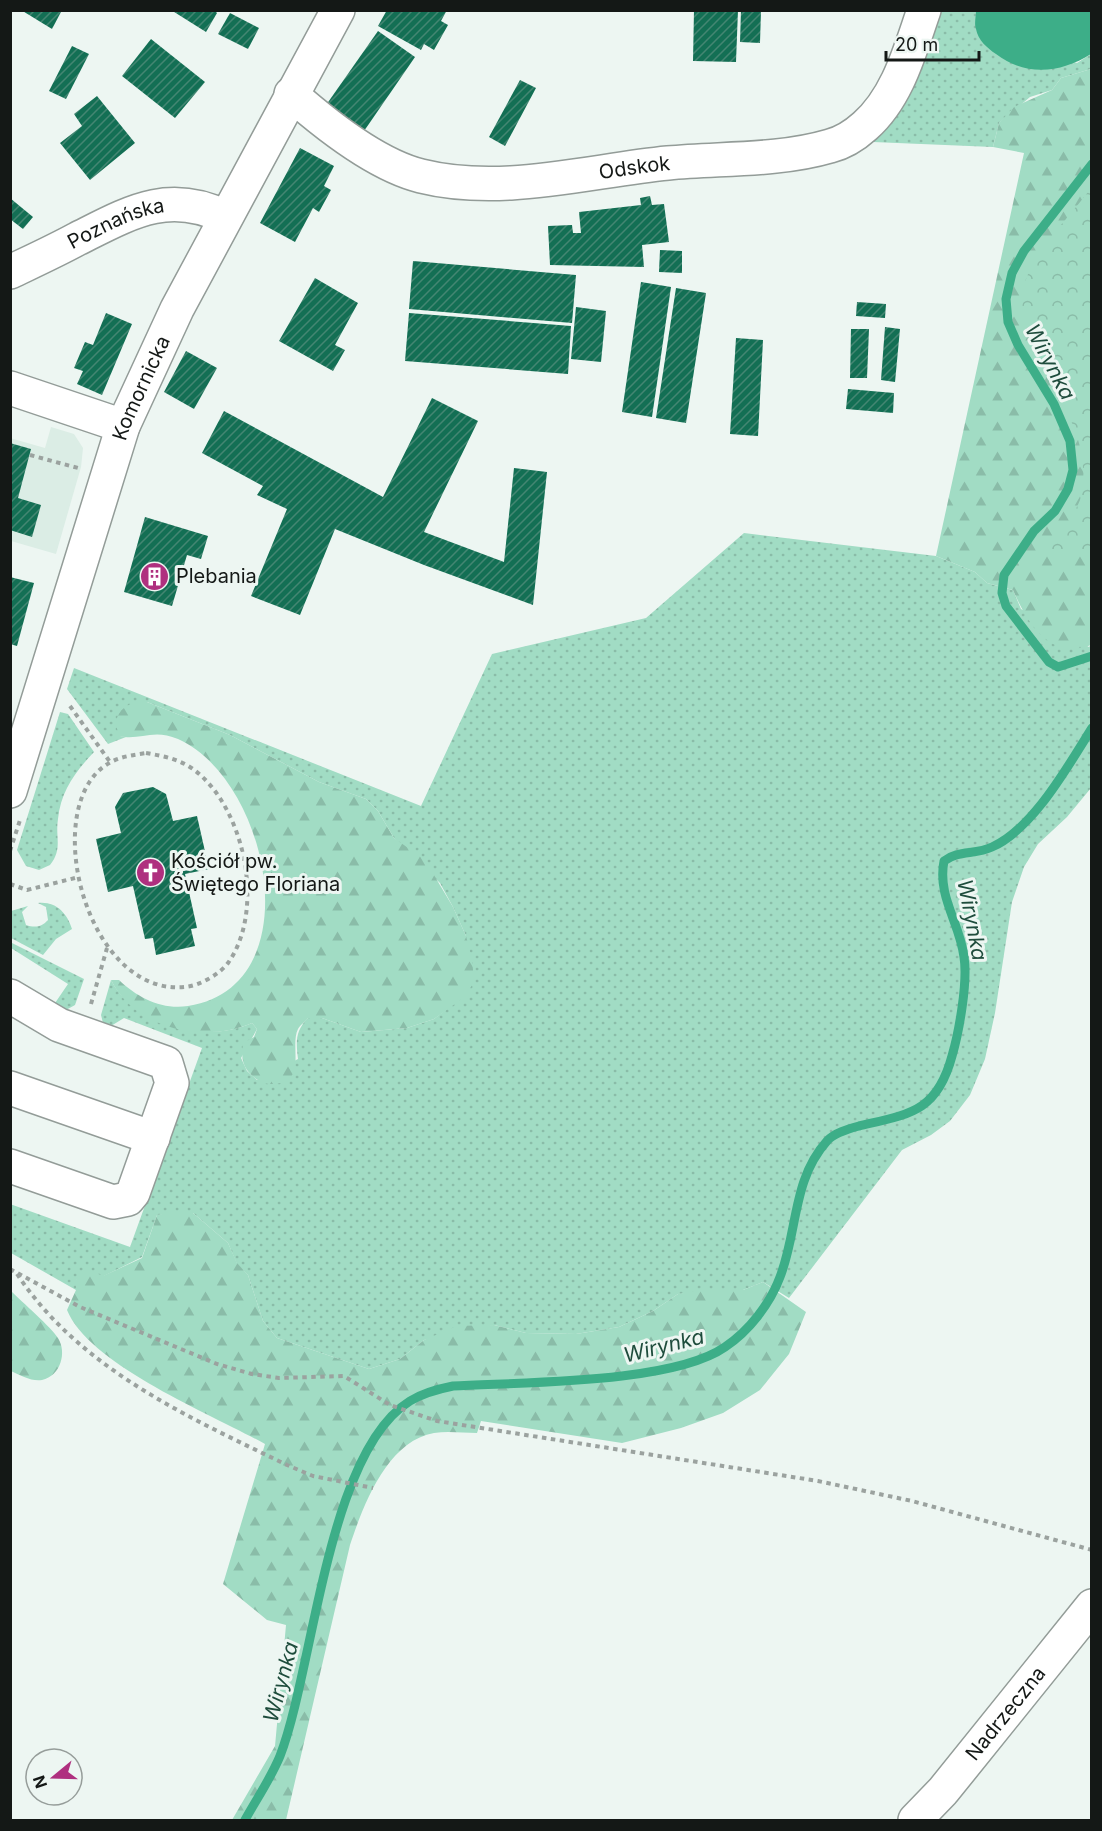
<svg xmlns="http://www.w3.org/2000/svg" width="1102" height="1831" font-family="Inter,sans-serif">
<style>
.built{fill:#dbede5}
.grass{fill:url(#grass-dots)}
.forest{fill:url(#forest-firs)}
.park{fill:url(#park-crowns)}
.water{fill:#3dae88}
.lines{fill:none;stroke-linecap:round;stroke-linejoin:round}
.stream{stroke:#3dae88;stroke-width:9}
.building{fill:url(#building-hatch)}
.minor-casing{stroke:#939c98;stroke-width:36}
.path{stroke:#9ba29f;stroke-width:4;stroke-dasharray:4.5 4.5;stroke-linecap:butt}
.minor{stroke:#fff;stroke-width:33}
.labels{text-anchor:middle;stroke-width:6;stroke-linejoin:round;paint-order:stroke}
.street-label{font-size:20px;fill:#141816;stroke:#edf6f2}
.poi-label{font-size:20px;fill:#141816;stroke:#edf6f2;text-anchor:start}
.water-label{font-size:21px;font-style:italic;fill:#1e4c3c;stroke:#edf6f2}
</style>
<defs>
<pattern id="grass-dots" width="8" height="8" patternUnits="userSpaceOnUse" patternTransform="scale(1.5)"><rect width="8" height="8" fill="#a1dcc4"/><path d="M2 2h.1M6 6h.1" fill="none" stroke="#8abca8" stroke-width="1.8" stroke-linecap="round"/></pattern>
<pattern id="forest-firs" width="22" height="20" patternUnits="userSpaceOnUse" patternTransform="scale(1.5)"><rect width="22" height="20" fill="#a1dcc4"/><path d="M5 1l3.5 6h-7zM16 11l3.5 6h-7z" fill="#8abca8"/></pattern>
<pattern id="park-crowns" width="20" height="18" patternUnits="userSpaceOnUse" patternTransform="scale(1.5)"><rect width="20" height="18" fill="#a1dcc4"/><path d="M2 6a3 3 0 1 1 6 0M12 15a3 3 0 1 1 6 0" fill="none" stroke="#8abca8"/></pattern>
<pattern id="building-hatch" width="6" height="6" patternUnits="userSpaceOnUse" patternTransform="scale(1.5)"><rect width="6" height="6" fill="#136f54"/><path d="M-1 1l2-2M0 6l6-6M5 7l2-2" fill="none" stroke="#448672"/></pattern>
</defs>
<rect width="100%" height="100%" fill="#edf6f2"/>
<polygon class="built" points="51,427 74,434 83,448 81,467 56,554 11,541 10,438 45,448"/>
<g class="grass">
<polygon points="933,11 976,11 976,29 1077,63 1091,54 1091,69 1061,78 1052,90 1030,97 999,123 993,147 873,142 873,130"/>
<path d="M744 533 936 556 975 572 987 583 1013 590 1021 609 1089 647 1091 645V788L1067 817 1038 844 1024 867 1012 902 995 1013 985 1059 970 1095 950 1121 931 1135 902 1150 789 1298 763 1282 743 1290 678 1294 653 1311 619 1327 576 1334 526 1333 494 1325 424 1340 400 1359 369 1369 277 1338 263 1321 248 1275 237 1264 228 1243 193 1213 157 1215 142 1257 104 1276 76 1280V1290L11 1253 10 1204 130 1247 202 1048 124 1018 111 1026 103 1023 101 1015 111 980C134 1026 207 1044 252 1023L257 1029 241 1058 247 1071 257 1080 298 1059C296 1042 295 1031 308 1018H322L361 1032 407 1028 434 1019 448 1008 466 936 453 907 440 883 394 838 378 811 366 799 319 782 230 735 147 702 120 736 126 737 108 744 67 689 74 668 421 806 492 654 646 618Z"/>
<path d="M60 712 68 714 94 752C75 772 61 791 58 819 55 837 63 849 50 865L39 870 26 866 17 850Z"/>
<path d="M38 903C56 901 67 913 72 929L56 939 43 955 11 938V911L28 906 22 912 26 925C35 928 42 927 48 920L46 907Z"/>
<polygon points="10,942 84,979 75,1005 66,1010 53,1006 68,984 11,948"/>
</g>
<g class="forest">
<path d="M1091 69V645C1050 661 1027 623 1013 590L987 583 975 572 936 556 1024 153 993 147 999 123 1014 107 1052 90 1061 78Z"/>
<path d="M135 702H147L230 735 319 782 366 799 378 811 394 838 425 860 453 907 466 936 472 959 474 981 466 996 434 1019 407 1028 361 1032 322 1018H308C306 1021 300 1025 298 1029 289 1047 309 1084 271 1084 262 1084 252 1077 247 1070 241 1061 242 1053 243 1043L254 1037 257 1029 252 1023C204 1044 135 1029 111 980H119C138 998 162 1010 188 1006 312 987 270 780 178 739 153 728 139 741 120 736 111 720 119 708 135 702Z"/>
<path d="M173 1212 193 1213 228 1243 237 1263 248 1275 263 1321 277 1338 369 1369 400 1359 424 1340 457 1326 494 1325 526 1333 576 1334 619 1327 653 1311 678 1294 706 1289 743 1290 763 1282 806 1312 789 1354 760 1390 723 1413 681 1428 622 1443 481 1421 477 1433C463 1433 448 1431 434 1433 387 1441 363 1506 350 1545L286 1820H232L275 1746 286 1625 267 1620 223 1584 265 1444C213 1415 89 1365 67 1310L76 1290V1280L87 1269 103 1276 142 1258 157 1215Z"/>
<path d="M11 1291C21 1301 52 1328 58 1338 67 1352 61 1376 42 1380 32 1382 20 1375 11 1371Z"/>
</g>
<path class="park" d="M1091 188V558L1048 551C1058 535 1073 518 1080 500 1102 413 1009 360 1024 286 1031 255 1072 214 1091 188Z"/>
<path class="water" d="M976 11H1091V54C1061 73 1026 77 996 54 987 48 978 40 976 29 974 24 976 16 976 11Z"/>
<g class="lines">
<g class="stream">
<polyline points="1092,164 1024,251 1012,273 1006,299 1008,322 1018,345 1054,404 1070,441 1073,470 1068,489 1055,511 1034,531 1004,575 1002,593 1006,606 1049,662 1058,667 1092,656"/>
<path d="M245 1820C256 1800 271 1778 280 1756 314 1668 327 1452 410 1401 423 1393 438 1389 453 1386 520 1382 672 1384 725 1347 749 1331 770 1304 780 1277 798 1231 792 1180 827 1141 834 1133 848 1129 859 1126 910 1114 937 1112 952 1056 959 1032 968 982 964 957 960 923 937 897 944 861 958 850 975 855 992 847 1033 829 1068 766 1092 728"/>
</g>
</g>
<g class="building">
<polygon points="21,10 62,10 52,29"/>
<polygon points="171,10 214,10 217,13 206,32"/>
<polygon points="387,10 447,10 441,21 448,25 434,50 424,44 421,50 378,26"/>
<polygon points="694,10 738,10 736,62 693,61"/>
<polygon points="741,10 761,10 760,43 740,42"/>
<polygon points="230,13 259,28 248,49 218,34"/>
<polygon points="378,31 415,57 362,134 324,108"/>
<polygon points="151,39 205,82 175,118 122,76"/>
<polygon points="72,46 89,54 66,99 49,91"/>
<polygon points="520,80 536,88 505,146 489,137"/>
<polygon points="97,96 135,143 90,180 60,143 82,126 74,114"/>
<polygon points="300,148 334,166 324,186 331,190 319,212 313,208 295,242 260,223"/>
<polygon points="650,196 652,205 664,204 669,242 642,245 644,267 550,265 548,226 572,225 573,233 581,233 579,212 641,205 640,198"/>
<polygon points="10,198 33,217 23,229 10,219"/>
<polygon points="660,250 682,251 682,273 659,272"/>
<polygon points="413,261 576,275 572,323 409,309"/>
<polygon points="315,278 358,303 335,345 345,350 333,371 279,341"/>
<polygon points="641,282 671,287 652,417 622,412"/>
<polygon points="676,288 706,293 686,423 656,418"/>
<polygon points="857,302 886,304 885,318 856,316"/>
<polygon points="576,307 606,311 601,362 571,359"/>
<polygon points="106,313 132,324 102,395 77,384 83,371 74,368 85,342 93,345"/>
<polygon points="409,313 571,326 568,374 405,361"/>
<polygon points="885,327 900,329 895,382 881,380"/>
<polygon points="851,329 869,329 867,378 850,378"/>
<polygon points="736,338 763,340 758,436 730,434"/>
<polygon points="186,351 217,368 194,409 164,392"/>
<polygon points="848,389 894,393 893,413 846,409"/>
<polygon points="432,398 478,421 424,532 504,562 514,468 547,472 533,605 424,565 335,529 300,615 251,596 287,509 257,495 263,486 202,453 224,411 383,497"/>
<polygon points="10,443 31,449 18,498 41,505 32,537 10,530"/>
<polygon points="145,517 208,536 201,559 187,555 172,606 124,592"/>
<polygon points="10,577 34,583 17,646 10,644"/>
<polygon points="153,787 166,794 173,821 197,816 209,869 185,874 197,928 191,929 195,946 156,955 153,938 145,939 133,886 108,892 96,839 121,833 115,807 123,793"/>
</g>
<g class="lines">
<defs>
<g id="minor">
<path id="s1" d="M291 94C325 124 377 165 421 176 502 196 587 171 668 163 721 158 779 161 830 146 842 143 855 135 865 126 898 97 910 50 924 10"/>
<path id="s2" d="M10 272C33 261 55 251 77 239 129 213 168 189 225 217"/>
<polyline points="10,388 123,426"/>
<path id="s3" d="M10 791 123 426 177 309 338 10"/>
<polyline points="10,996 59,1025 166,1063 172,1083 133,1193 128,1199 113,1202 10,1166"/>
<polyline points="10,1088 153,1138"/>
<path id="s4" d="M915 1820 943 1791 1092 1606"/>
</g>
</defs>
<use href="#minor" class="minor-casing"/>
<g class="path">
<polyline points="30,455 78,468"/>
<polyline points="70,706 110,762"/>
<path d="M146 753C163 756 179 759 193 769 245 807 266 910 228 963 220 974 199 986 185 987 84 997 37 800 111 762 122 756 134 755 146 753Z"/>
<polyline points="10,851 20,820"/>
<polyline points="10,884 27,890 79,877"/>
<polyline points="91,1004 107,948"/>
<polyline points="10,1269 80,1307 217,1364 252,1374 279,1378 344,1376 390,1405 437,1421 818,1481 912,1501 1092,1550"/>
<path d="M17 1274C80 1369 188 1417 287 1465L313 1476 373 1488"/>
</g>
<use href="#minor" class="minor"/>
</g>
<defs>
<symbol id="building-disc" viewBox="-11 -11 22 22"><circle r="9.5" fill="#af307f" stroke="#edf6f2"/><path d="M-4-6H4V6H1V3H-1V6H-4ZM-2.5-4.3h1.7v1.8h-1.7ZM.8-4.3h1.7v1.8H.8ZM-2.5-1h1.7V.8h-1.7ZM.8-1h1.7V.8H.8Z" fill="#fff"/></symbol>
<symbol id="church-disc" viewBox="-11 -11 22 22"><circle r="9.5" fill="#af307f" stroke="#edf6f2"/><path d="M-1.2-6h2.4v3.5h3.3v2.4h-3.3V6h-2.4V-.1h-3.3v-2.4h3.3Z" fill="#fff"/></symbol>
</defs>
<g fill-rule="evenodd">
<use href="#building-disc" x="138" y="560" width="33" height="33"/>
<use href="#church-disc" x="134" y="856" width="33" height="33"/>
</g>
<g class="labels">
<g class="street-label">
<text dy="7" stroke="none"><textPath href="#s1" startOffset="370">Odskok</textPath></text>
<text dy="7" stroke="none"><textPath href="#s2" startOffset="117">Poznańska</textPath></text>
<text dy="7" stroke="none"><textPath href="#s3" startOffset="424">Komornicka</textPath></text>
<text dy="7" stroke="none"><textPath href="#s4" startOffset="140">Nadrzeczna</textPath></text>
</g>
<g class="poi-label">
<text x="176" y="583">Plebania</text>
<text x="171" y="868">Kościół pw.<tspan x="171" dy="23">Świętego Floriana</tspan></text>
</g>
<g class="water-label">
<text transform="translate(1050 362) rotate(62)" y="7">Wirynka</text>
<text transform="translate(972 920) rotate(79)" y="7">Wirynka</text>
<text transform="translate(664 1346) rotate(-14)" y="7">Wirynka</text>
<text transform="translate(281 1682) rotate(-75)" y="7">Wirynka</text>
</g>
</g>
<rect width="1102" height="1831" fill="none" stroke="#141816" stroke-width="24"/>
<g transform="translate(54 1777) rotate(251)"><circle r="28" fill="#edf6f2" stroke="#969d9a" stroke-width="1.5"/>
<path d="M0-4.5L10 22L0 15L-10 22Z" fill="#af307f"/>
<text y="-9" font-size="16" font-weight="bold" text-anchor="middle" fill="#141816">N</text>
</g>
<path d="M886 51v9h93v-9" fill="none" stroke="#141816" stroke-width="3"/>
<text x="895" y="51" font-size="18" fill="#141816" stroke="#edf6f2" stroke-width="4.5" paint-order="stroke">20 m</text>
</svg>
